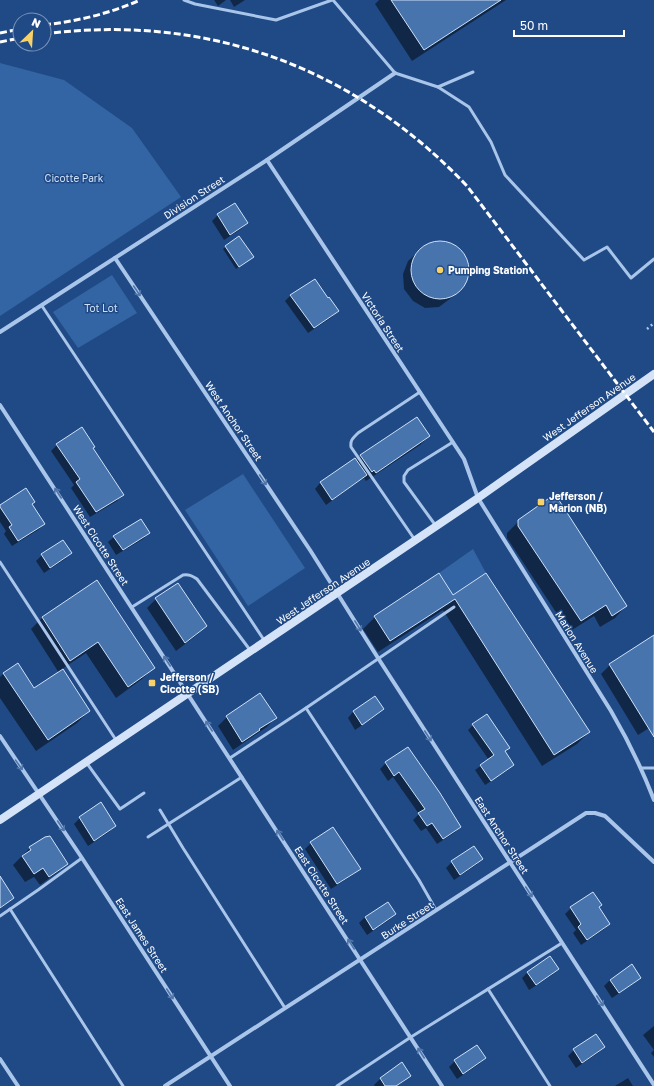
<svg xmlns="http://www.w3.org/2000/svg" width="654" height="1086" font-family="'Golos Text',sans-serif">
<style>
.green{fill:#3364a3}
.shadow{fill:#0007}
.building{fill:#4874ae;stroke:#cde0f7}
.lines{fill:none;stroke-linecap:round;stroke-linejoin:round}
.path{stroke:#a9c5ea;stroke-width:2.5;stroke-dasharray:2 3;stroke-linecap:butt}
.service{stroke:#a9c5ea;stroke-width:3}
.minor{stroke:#a9c5ea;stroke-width:4}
.secondary{stroke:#d4e3f8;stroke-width:8}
.rail{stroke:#fff;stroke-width:3;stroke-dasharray:7 3;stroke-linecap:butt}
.oneway{stroke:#5075a9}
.poi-dot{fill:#f7d169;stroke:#204a86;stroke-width:1.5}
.labels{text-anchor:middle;stroke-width:3;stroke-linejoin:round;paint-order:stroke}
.park-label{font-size:10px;fill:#cde0f7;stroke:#204a86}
.street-label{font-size:10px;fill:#fff;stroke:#204a86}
.poi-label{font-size:10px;font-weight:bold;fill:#fff;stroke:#204a86;text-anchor:start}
</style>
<rect width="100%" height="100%" fill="#204a86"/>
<g class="green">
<polygon points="0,63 64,80 132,128 181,197 0,316"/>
<polygon points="112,275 137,313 78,348 53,312"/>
<polygon points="243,474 305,568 248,606 185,510"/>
<polygon points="473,549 486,573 453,595 439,573"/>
</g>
<g class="shadow">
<polygon points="214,0 226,0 218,6"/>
<polygon points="230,0 245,0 234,7"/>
<polygon points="379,0 506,0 412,61 375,4"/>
<polygon points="235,204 247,223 241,229 224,240 212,221 218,215"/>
<polygon points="239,237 252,257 236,269 223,249"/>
<polygon points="430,243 446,243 458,249 466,261 467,275 460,289 451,298 439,307 425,308 413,301 404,289 403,274 408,261 418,252"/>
<polygon points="291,295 337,311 332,317 308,333 285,301"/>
<polygon points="429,436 420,445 366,481 364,478 362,480 362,479 326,505 315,489 320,483 355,459 356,461 361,456"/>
<polygon points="57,445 92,448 122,495 117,501 90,517 71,488 74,485 51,451"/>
<polygon points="31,504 44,524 38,530 12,546 4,534 6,531 0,522 0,506"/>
<polygon points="519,521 626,606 615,618 600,627 594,616 569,632 507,538 507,533"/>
<polygon points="149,533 143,539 116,555 108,542 114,537"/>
<polygon points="71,553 65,559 44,573 36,561 42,555"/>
<polygon points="97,581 154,668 142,679 116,698 86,653 62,669 89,711 77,723 36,751 0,698 0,677 3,674 34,690 59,673 31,629 43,617"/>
<polygon points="177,584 206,626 197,635 176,651 147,608 156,599"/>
<polygon points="453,596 589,732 577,744 542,766 443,610 378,652 363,629 375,617"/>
<polygon points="654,636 654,725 638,735 601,674 610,665"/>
<polygon points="375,697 383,709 377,715 355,730 348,718 353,712"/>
<polygon points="227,717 275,718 267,727 233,750 218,726"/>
<polygon points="473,725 508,748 504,752 513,765 508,770 485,785 475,770 489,760 468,730"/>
<polygon points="408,748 460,827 454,833 437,844 426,828 421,831 413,820 419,814 393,777 388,781 380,769 386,763"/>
<polygon points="80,818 115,826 109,832 88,846 74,824"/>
<polygon points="311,843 359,869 354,874 331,889 305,849"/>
<polygon points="30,848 67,863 58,872 40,885 34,877 25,882 13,865"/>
<polygon points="482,859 476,865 454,880 446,868 452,862"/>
<polygon points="0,878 13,898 0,909"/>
<polygon points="593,893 598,908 609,924 603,930 581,945 573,933 576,930 565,914 571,908"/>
<polygon points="387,903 395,914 389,920 367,935 359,923 365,917"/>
<polygon points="549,958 557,969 552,975 529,990 522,978 527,973"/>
<polygon points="632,966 640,977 634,983 612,998 604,986 610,980"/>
<polygon points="654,1026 654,1057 651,1053 654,1050 643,1035"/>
<polygon points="596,1035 604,1047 598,1053 576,1068 568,1056 574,1050"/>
<polygon points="485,1058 479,1064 457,1079 449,1067 455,1061"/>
<polygon points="402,1064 410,1075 404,1081 397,1086 375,1086 374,1085 380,1079"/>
<polygon points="628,1078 633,1086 615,1086"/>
</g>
<g class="building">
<polygon points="391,0 501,0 424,50"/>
<polygon points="235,203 248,223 230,235 217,214"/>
<polygon points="239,236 254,257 239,267 225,246"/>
<circle cx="440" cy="270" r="29"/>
<polygon points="315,279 328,298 329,297 339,311 314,328 290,295"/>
<polygon points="417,417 430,436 376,473 374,470 372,472 360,455"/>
<polygon points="82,427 95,447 93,448 124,495 96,512 76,482 80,479 56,444"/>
<polygon points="355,458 367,475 332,500 320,482"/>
<polygon points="26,488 35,502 32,504 45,524 18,541 9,527 12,525 0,507 0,505"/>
<polygon points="555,494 627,606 612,616 606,605 581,621 518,526 518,520"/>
<polygon points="141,519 150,533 123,550 113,536"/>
<polygon points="63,540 72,553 50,568 41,554"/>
<polygon points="439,573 453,595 486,573 590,732 554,755 455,599 390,641 374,616"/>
<polygon points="97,580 155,668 128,687 98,642 70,661 42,617"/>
<polygon points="178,583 207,626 185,643 155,598"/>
<polygon points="654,635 654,737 609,664"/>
<polygon points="18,663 34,688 63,669 90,711 48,740 3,673"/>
<polygon points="260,693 277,718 259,729 260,730 242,742 226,716"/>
<polygon points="375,696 384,709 362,725 353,711"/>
<polygon points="487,714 510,748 505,751 514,765 491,781 480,765 494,755 472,724"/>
<polygon points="408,747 440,793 461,827 443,839 432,823 427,826 418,813 425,809 399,772 394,776 385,762"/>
<polygon points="101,802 116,826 94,841 79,817"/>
<polygon points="333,827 361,869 337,884 310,842"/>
<polygon points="50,836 68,864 49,877 43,868 34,874 22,856 31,850 29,847 45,837"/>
<polygon points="474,846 483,859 460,875 451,861"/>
<polygon points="0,876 14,898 0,908"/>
<polygon points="593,892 602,905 599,907 610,924 587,940 578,927 581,924 570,907"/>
<polygon points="388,902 396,914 373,930 365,917"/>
<polygon points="550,956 559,969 536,985 527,972"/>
<polygon points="632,964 641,978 619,993 610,980"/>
<polygon points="596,1034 605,1047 582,1063 573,1049"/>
<polygon points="477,1045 486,1058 463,1074 454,1060"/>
<polygon points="402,1062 411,1076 396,1086 385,1086 380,1078"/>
</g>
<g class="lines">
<polyline class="path" points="647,329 654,323"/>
<g class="service">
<polyline points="184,0 195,4 276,20 332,0"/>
<polyline points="333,0 395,73 438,87 473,72"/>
<polyline points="438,87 469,107 491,142 505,175 584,260 607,247 631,278 654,259"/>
<polyline points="42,306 264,640"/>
<polyline points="436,526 404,482 404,476 408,470 453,442"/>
<path d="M415 540 351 447C350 440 353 438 358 433L420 392"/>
<polyline points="0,562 116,740"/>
<path d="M132 607 183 575C189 574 192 576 197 579L250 650"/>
<polyline points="230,758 306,708"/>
<polyline points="86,762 120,809 144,793"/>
<polyline points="641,768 654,768"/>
<polyline points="160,810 183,848 285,1008"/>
<polyline points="148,837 242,777"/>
<polyline points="10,909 123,1086"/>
<polyline points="436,910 419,880 306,708 454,607"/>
<polyline points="0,916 38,890 82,858"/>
<polyline points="488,989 550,1086"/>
<polyline points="337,1086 411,1037 562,943"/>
</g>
<g class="minor">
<path d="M267 160 464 459 478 498 611 711C628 740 642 769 654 800"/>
<polyline points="115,258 310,550 378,658 654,1085"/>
<polyline points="0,332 267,160 395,73"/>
<polyline points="0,405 442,1086"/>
<polyline points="0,736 82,858 230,1086"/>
<polyline points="0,1059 18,1086"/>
<polyline points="165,1086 586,813 595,813 605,816 654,862"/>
</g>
<polyline class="secondary" points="0,820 478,498 654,374"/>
<g class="rail">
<path d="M44 25C77 21 109 14 140 0"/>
<polyline points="0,33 20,29"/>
<path d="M44 34C207 13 354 67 467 186L654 432"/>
<polyline points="0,42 20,38"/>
</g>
</g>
<defs><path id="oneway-shaft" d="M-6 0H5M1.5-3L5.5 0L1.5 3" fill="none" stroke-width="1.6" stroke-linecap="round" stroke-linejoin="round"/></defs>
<g class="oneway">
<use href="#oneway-shaft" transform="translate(137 291) rotate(56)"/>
<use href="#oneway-shaft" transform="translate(263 480) rotate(56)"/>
<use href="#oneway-shaft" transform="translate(58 493) rotate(-123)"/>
<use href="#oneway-shaft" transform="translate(358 626) rotate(58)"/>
<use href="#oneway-shaft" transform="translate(167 661) rotate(-123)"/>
<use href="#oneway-shaft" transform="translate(209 726) rotate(-123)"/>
<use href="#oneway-shaft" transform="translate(428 736) rotate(57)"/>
<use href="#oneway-shaft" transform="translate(19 765) rotate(55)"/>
<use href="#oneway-shaft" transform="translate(61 826) rotate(56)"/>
<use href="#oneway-shaft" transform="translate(280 835) rotate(-123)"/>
<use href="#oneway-shaft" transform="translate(529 892) rotate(57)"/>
<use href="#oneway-shaft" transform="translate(351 944) rotate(-123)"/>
<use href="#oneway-shaft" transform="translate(170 994) rotate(57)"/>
<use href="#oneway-shaft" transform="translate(600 1001) rotate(57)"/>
<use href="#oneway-shaft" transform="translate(421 1053) rotate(-123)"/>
</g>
<g class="poi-dot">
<circle cx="440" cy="270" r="4"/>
<rect x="537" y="498" width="8" height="8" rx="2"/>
<rect x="148" y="679" width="8" height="8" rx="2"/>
</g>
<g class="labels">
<g class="park-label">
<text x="74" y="182">Cicotte Park</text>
<text x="101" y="312">Tot Lot</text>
</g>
<g class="street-label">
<text transform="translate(194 197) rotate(-33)" y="4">Division Street</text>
<text transform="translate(383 322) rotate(57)" y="4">Victoria Street</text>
<text transform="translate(589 407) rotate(-35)" y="4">West Jefferson Avenue</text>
<text transform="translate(234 421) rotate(56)" y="4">West Anchor Street</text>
<text transform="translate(101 545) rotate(57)" y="4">West Cicotte Street</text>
<text transform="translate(323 591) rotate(-34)" y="4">West Jefferson Avenue</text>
<text transform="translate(577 642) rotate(58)" y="4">Marion Avenue</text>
<text transform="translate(502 835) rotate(57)" y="4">East Anchor Street</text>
<text transform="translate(322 885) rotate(57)" y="4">East Cicotte Street</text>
<text transform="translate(407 920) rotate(-33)" y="4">Burke Street</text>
<text transform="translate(142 935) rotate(57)" y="4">East James Street</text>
</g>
<g class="poi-label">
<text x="448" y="274">Pumping Station</text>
<text x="549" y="500">Jefferson /<tspan x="549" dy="12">Marion (NB)</tspan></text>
<text x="160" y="681">Jefferson /<tspan x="160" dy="12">Cicotte (SB)</tspan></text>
</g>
</g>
<g transform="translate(32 32) rotate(25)"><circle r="19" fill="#204a86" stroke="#7992b6"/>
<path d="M0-3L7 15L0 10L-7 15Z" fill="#f7d169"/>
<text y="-6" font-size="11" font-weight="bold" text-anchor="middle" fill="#ffffff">N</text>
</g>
<path d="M514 30v6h110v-6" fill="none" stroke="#ffffff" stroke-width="2"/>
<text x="520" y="30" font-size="12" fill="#ffffff" stroke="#204a86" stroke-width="3" paint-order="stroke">50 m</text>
</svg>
